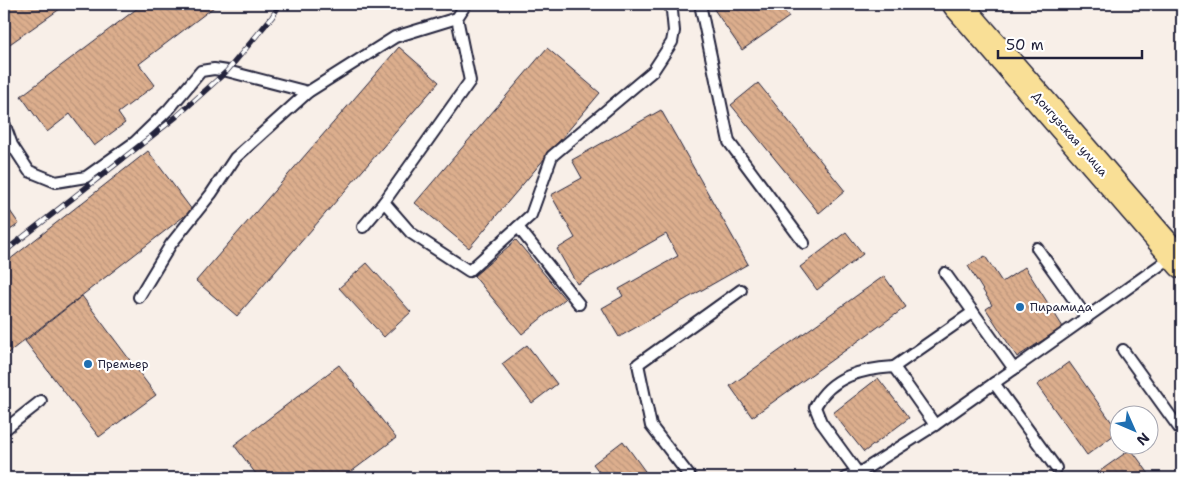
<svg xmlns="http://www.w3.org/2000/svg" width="1186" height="482" font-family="'Shantell Sans',sans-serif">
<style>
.building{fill:url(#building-back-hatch);stroke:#22223b}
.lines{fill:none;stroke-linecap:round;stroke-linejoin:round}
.lane-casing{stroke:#22223b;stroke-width:14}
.highway-casing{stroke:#22223b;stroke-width:31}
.lane{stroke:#fff;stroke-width:10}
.highway{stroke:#f9df96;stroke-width:28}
.rail-casing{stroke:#22223b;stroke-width:5.5}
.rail{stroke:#fff;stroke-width:4;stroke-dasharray:11;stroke-linecap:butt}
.poi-dot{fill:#1f6fb2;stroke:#fff;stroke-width:2}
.labels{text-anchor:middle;stroke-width:4.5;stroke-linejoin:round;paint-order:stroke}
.street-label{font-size:12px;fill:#22223b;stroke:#fff}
.poi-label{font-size:12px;fill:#22223b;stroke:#fff;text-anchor:start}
</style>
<defs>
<pattern id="building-back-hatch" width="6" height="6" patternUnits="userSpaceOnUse" patternTransform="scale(1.25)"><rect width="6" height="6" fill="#dcae8d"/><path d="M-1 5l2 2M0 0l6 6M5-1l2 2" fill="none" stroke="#bc957b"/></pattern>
</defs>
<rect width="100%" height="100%" fill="#f8efe8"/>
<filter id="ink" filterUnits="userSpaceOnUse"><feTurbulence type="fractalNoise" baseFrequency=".02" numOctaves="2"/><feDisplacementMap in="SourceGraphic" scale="10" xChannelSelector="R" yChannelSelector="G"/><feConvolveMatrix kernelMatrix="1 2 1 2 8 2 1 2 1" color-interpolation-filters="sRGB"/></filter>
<g filter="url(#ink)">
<g class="building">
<polygon points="4,4 67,4 4,48"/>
<polygon points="143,4 218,4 139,64 155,85 118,113 125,123 94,146 70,114 47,132 21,96"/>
<polygon points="713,4 779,4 789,17 742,50 711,5"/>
<polygon points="399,47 439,82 237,316 196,281"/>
<polygon points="547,48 600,93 469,248 415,203"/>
<polygon points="758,83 845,191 819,213 731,105"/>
<polygon points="661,110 748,264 619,337 602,308 623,296 619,289 678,256 666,234 577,284 557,249 575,238 551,195 582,178 572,160"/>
<polygon points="148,151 192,210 4,356 4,264"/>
<polygon points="4,202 19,224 4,234"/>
<polygon points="846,232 863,254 817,290 800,267"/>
<polygon points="516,240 565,299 522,334 474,276"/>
<polygon points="985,256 1002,282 1025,267 1063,327 1017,357 986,309 992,305 968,266"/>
<polygon points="367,263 411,312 384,337 339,288"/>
<polygon points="884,276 906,307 752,417 730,386"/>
<polygon points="82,296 156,395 99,437 25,341"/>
<polygon points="527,345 557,384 532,403 502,364"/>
<polygon points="1069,362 1118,431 1118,432 1087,455 1037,385"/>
<polygon points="339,365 396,438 343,478 259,478 234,445"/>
<polygon points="878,378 909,418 864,452 833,413"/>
<polygon points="623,441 650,478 604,478 593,464"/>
<polygon points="1131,449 1152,478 1090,478"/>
</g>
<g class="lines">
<defs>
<g id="lane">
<polyline points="700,4 729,142 804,243"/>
<polyline points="4,123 12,145 29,171 56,182 86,177 135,142 169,109 201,71 214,69 227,71 308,92"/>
<polyline points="384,202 411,233 469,271 531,215 552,156 653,71 672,42 674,31 672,11 669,4"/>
<polyline points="363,227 384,202 470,81 457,18 466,4"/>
<polyline points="518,227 579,304"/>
<polyline points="1037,248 1087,318"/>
<polyline points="945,273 1014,369"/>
<polyline points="139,297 171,244 211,194 235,158 308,92 395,37 457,18"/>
<polyline points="1123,350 1182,432"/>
<polyline points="994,383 1056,468"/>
<polyline points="935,425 894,367 973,312"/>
<polyline points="4,430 41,401"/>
<path d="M861 477 821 422 815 407C831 376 862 369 894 367"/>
<polyline points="691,478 651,426 638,364 741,290"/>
<polyline points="845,478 859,473 935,425 1173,256"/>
</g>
<polyline id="highway" points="957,4 1182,264"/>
</defs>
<use href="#lane" class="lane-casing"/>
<use href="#highway" class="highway-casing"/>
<use href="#lane" class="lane"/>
<use href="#highway" class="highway"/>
<defs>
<polyline id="rail" points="4,252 176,117 227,71 272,17 280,4"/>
</defs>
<use href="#rail" class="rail-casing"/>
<use href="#rail" class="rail"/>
</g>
</g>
<g class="poi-dot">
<circle cx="1020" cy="307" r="5"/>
<circle cx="88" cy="364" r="5"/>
</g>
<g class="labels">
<g class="street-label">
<text transform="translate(1070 134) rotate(49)" y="4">Донгузская улица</text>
</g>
<g class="poi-label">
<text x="1030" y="311">Пирамида</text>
<text x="98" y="368">Премьер</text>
</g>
</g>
<rect width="1186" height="482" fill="none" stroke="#fff" stroke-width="20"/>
<rect x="10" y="10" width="1166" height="462" fill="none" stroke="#22223b" stroke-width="2" filter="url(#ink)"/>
<g transform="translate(1134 430) rotate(135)"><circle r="24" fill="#ffffff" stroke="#a7a7b1"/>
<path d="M0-4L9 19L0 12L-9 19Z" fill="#1f6fb2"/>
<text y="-8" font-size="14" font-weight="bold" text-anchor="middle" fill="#22223b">N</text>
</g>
<path d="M998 50v8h144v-8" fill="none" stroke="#22223b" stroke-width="2.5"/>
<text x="1006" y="50" font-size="15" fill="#22223b" stroke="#ffffff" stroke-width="4" paint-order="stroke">50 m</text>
</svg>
